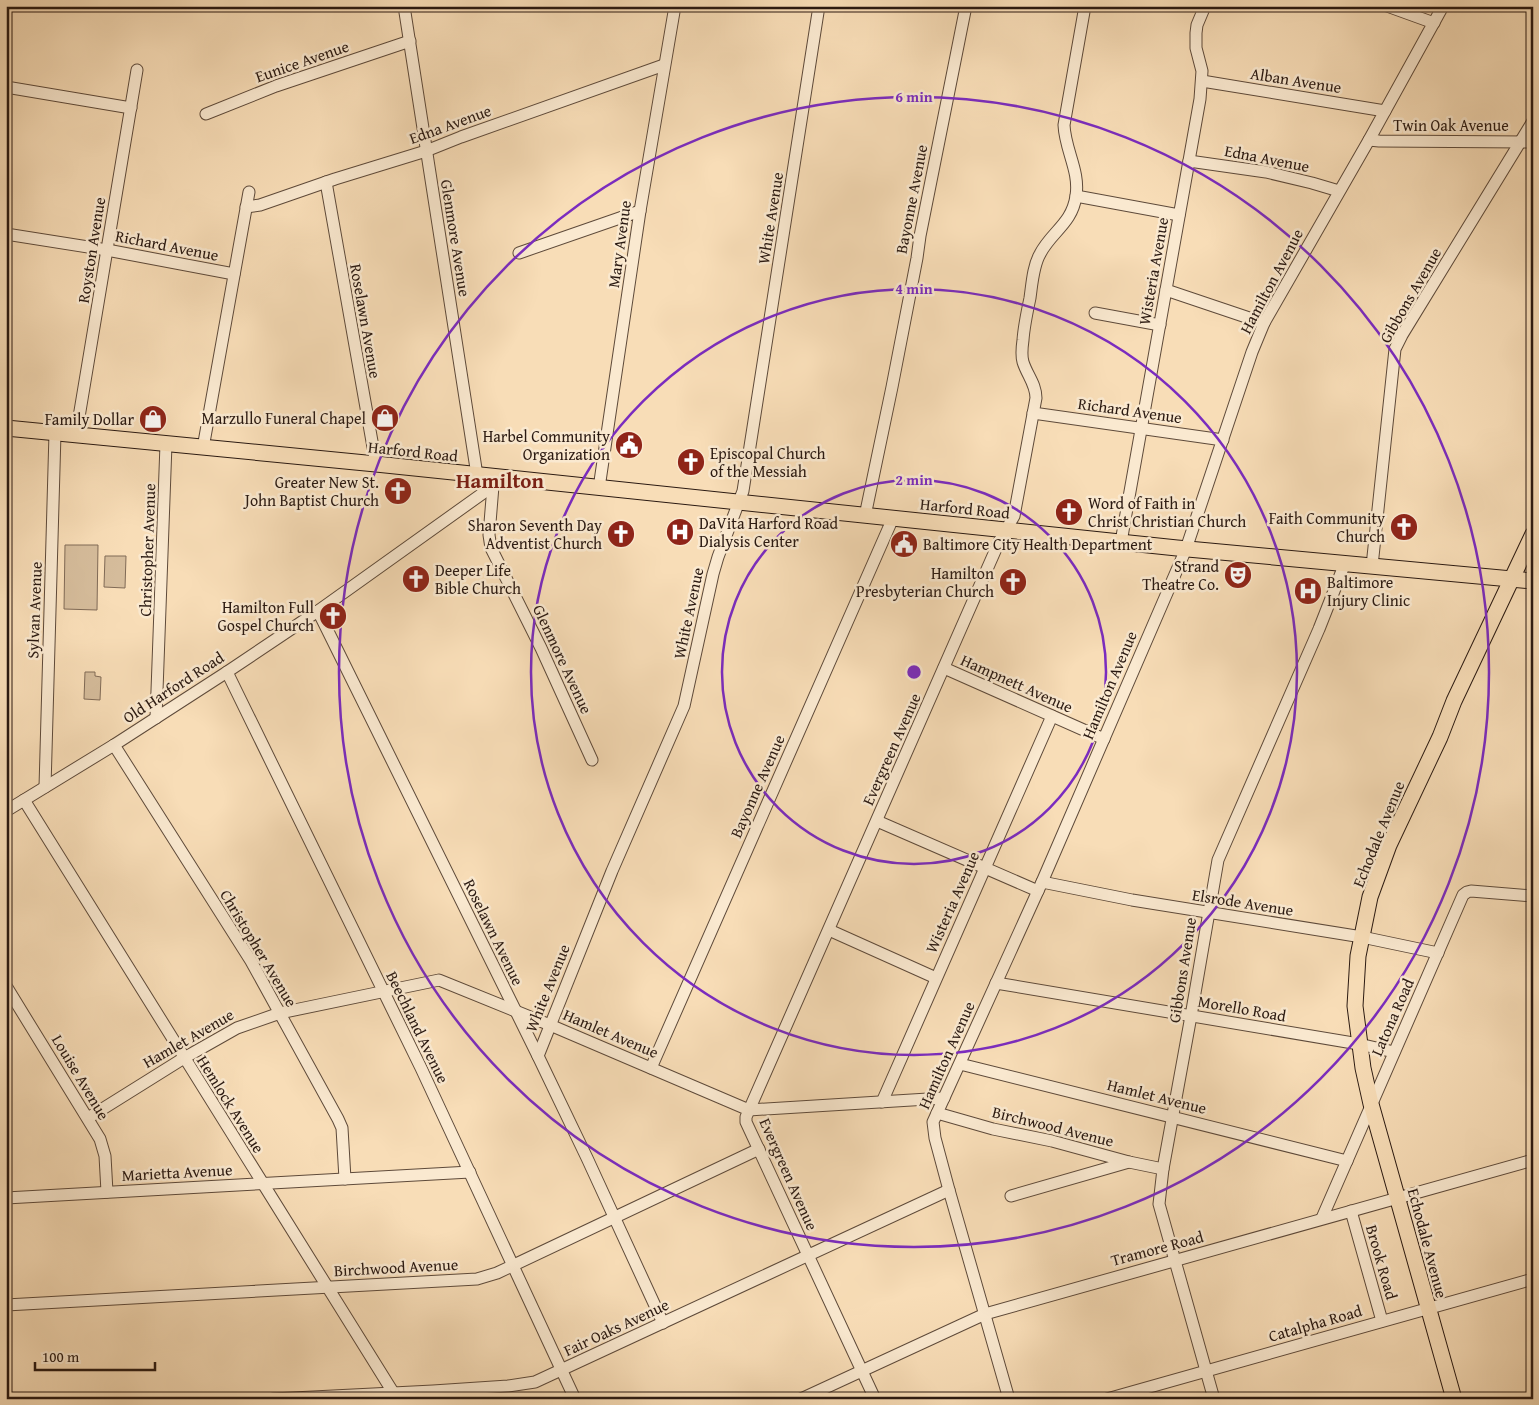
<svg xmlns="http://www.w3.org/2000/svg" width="1539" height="1405" font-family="'Gentium Book Plus',serif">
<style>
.green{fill:#d5bc9b;stroke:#806a56}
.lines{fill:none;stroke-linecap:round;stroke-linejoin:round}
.minor-casing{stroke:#5e4a3a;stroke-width:13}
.major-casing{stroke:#2a1911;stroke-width:17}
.minor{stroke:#fae9d0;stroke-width:11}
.major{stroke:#f8ddb7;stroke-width:15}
.ring{fill:none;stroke:#7b2cbf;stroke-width:2.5}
.labels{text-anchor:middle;stroke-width:5;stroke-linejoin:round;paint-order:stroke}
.street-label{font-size:16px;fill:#2a1911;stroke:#fae9d0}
.poi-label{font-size:16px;fill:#2a1911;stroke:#fae9d0;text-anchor:end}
.district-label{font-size:21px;font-weight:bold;fill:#7a1f14;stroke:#fae9d0}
.centre{fill:#7b2cbf;stroke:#fae9d0;stroke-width:2.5}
.ring-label{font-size:15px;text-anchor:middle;font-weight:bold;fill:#7b2cbf;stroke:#fae9d0;stroke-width:5;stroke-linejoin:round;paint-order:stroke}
</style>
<rect width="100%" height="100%" fill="#f8ddb7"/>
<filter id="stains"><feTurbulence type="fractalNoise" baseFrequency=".004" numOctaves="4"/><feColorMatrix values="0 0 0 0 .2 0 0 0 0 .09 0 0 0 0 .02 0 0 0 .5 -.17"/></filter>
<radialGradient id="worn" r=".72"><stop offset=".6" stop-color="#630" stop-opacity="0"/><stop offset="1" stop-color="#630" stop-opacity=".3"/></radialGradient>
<g class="green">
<polygon points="65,545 98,545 97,610 64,609"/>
<polygon points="105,556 126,556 125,588 104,587"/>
<polygon points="85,672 95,672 95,676 101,677 100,700 84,699"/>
</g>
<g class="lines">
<defs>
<g id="minor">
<polyline points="404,6 477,475"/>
<polyline points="1387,6 1434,23"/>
<polyline points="1202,81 1385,111"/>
<polyline points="6,87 131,108"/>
<polyline points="206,114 276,86 410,41"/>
<polyline points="1369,140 1379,141 1533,142"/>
<polyline points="1189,161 1266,172 1312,183 1339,191"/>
<polyline points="326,182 376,464"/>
<polyline points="1076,196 1179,215"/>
<polyline points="246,207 260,205 335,179 426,151 461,137 664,65"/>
<polyline points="6,234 107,250 234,274"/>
<polyline points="519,253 640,211"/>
<polyline points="1166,290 1264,323"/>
<polyline points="1095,313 1160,325"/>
<polyline points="1033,413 1223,440"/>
<polyline points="76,435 137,70"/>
<polyline points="203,448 249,192"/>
<polyline points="493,486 489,535 491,548 541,648 592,760"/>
<polyline points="599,488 640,211 675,6"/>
<polyline points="865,516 892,387 917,258 920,236 966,6"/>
<polyline points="1121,542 1200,99 1202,71 1196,48 1196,33 1197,25 1205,6"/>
<polyline points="1372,566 1395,349 1402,335 1533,121"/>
<polyline points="318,611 538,1056 587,1158 663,1323"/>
<polyline points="944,668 1104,739"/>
<polyline points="227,672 421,1068 575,1399"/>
<polyline points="156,718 166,444"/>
<polyline points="114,745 251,961 338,1119 342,1128 345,1179"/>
<polyline points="45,787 55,433"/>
<polyline points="24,800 396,1397"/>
<polyline points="6,811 114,745 227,672 318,611 493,486 496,477"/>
<polyline points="877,821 1038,891"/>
<polyline points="1042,882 1132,900 1362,937 1438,953"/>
<polyline points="829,930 936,978"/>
<polyline points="996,983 1359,1044 1394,1052"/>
<polyline points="6,986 100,1139 105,1156 107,1192"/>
<polyline points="538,1056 612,871 684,706 713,574 718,557 743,491 819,6"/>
<polyline points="960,1064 1347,1161"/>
<polyline points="651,1068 893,518"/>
<polyline points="882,1102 1052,716"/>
<polyline points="937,1113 993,1129 1052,1141 1129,1162 1163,1169"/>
<polyline points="88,1118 184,1058 237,1028 280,1013 439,980 550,1025 749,1110 944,1098"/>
<polyline points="1011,1196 1129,1162"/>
<polyline points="6,1198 470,1172"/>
<polyline points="1351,1211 1382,1321"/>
<polyline points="1322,1218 1463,895 1467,892 1471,891 1533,896"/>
<polyline points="6,1305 477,1279 497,1273 759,1149"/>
<polyline points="273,1399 433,1391 508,1386 535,1382 949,1190"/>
<polyline points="801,1399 985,1314 1533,1160"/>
<path d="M875 1399 746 1122V1117L999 542 1014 516 1036 398C1036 384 1027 375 1023 362 1021 355 1022 347 1023 340 1024 326 1027 312 1030 298 1032 284 1033 266 1040 254 1051 232 1072 224 1076 196 1080 171 1065 150 1064 125L1085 6"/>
<polyline points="1009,1399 949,1190 935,1138 933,1122 1042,882 1186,549 1252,352 1264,323 1369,140 1443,6"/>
<polyline points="1107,1399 1533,1279"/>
<polyline points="1214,1399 1159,1204 1163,1169 1191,1016 1218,860 1319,629 1345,563"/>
</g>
<g id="major">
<polyline points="6,428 376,464 1177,548 1533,581"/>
<polyline points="1454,1399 1371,1104 1363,1068 1355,1006 1358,956 1370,897 1389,845 1440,737 1454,701 1533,534"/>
</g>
</defs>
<use href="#minor" class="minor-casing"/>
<use href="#major" class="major-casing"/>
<use href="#minor" class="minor"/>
<use href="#major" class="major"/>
</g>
<g class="ring">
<circle cx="914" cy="672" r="192"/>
<circle cx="914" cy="672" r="383"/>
<circle cx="914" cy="672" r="575"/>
</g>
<defs>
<symbol id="shop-disc" viewBox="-11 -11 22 22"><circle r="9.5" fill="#8f2418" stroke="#fae9d0"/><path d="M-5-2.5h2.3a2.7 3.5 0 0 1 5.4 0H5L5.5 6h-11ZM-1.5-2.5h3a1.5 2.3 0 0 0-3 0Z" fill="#fff"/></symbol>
<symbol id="civic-disc" viewBox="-11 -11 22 22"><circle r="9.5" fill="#8f2418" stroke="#fae9d0"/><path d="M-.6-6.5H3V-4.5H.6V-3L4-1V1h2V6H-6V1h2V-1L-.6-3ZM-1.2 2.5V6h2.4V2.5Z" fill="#fff"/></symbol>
<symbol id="church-disc" viewBox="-11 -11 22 22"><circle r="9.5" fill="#8f2418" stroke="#fae9d0"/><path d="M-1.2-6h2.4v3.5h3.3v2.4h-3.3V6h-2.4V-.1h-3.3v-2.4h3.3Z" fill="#fff"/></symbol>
<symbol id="hospital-disc" viewBox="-11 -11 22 22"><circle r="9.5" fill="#8f2418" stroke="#fae9d0"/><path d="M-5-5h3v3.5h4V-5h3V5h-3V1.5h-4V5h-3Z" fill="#fff"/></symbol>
<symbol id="theatre-disc" viewBox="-11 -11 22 22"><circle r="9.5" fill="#8f2418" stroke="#fae9d0"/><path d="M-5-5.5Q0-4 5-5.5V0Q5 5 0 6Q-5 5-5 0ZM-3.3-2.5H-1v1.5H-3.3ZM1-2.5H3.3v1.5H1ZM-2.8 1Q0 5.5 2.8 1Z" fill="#fff"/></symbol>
</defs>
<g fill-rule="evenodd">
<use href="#shop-disc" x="369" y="402" width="32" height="32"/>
<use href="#shop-disc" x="137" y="403" width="32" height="32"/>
<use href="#civic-disc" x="613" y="429" width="32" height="32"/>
<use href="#church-disc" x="675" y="446" width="32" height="32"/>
<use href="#church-disc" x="382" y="475" width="32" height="32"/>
<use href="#church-disc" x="1053" y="496" width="32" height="32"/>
<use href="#church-disc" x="1388" y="511" width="32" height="32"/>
<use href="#hospital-disc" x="664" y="516" width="32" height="32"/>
<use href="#church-disc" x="605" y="518" width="32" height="32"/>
<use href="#civic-disc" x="888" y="528" width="32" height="32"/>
<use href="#theatre-disc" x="1222" y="559" width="32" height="32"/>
<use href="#church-disc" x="400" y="563" width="32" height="32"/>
<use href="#church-disc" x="997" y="566" width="32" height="32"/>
<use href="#hospital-disc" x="1292" y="575" width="32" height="32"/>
<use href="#church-disc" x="317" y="600" width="32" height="32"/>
</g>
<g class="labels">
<g class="street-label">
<text transform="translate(302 61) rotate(-19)" y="6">Eunice Avenue</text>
<text transform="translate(1296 80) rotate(9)" y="6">Alban Avenue</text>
<text transform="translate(450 124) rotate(-20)" y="6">Edna Avenue</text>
<text x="1451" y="131">Twin Oak Avenue</text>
<text transform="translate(1267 158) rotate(11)" y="6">Edna Avenue</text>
<text transform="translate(911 199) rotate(-79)" y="6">Bayonne Avenue</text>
<text transform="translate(770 218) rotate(-81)" y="6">White Avenue</text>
<text transform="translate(456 238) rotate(81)" y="6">Glenmore Avenue</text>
<text transform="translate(619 244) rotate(-82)" y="6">Mary Avenue</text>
<text transform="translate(167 245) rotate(11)" y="6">Richard Avenue</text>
<text transform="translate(91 250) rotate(-81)" y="6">Royston Avenue</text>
<text transform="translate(1153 271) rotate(-80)" y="6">Wisteria Avenue</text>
<text transform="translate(1271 281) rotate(-62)" y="6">Hamilton Avenue</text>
<text transform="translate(1410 295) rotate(-60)" y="6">Gibbons Avenue</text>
<text transform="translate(366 321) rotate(80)" y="6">Roselawn Avenue</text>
<text transform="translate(1130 410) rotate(8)" y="6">Richard Avenue</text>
<text transform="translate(413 451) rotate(6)" y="6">Harford Road</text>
<text transform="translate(965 508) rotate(6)" y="6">Harford Road</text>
<text transform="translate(147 550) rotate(-88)" y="6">Christopher Avenue</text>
<text transform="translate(34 610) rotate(-88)" y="6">Sylvan Avenue</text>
<text transform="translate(688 613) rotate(-78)" y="6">White Avenue</text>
<text transform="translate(563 659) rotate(65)" y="6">Glenmore Avenue</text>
<text transform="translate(1017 683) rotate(24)" y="6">Hampnett Avenue</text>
<text transform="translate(1109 685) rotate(-67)" y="6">Hamilton Avenue</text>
<text transform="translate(173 687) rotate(-33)" y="6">Old Harford Road</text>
<text transform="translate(891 749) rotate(-66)" y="6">Evergreen Avenue</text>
<text transform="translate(757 786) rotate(-66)" y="6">Bayonne Avenue</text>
<text transform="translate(1378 834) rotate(-68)" y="6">Echodale Avenue</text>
<text transform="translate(952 902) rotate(-66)" y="6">Wisteria Avenue</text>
<text transform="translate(1243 902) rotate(9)" y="6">Elsrode Avenue</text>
<text transform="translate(494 932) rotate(64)" y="6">Roselawn Avenue</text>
<text transform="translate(259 948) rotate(59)" y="6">Christopher Avenue</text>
<text transform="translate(1182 970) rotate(-81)" y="6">Gibbons Avenue</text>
<text transform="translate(547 988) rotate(-68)" y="6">White Avenue</text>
<text transform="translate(1242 1008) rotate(10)" y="6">Morello Road</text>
<text transform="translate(1392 1017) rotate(-66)" y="6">Latona Road</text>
<text transform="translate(418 1027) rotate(64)" y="6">Beechland Avenue</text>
<text transform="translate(611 1033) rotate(23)" y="6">Hamlet Avenue</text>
<text transform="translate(188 1038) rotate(-30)" y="6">Hamlet Avenue</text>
<text transform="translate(946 1055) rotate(-66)" y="6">Hamilton Avenue</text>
<text transform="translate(81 1077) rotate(59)" y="6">Louise Avenue</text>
<text transform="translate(1157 1096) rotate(14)" y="6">Hamlet Avenue</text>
<text transform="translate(231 1104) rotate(58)" y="6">Hemlock Avenue</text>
<text transform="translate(1053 1126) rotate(14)" y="6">Birchwood Avenue</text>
<text transform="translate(177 1172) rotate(-3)" y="6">Marietta Avenue</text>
<text transform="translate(789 1174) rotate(66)" y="6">Evergreen Avenue</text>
<text transform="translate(1428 1243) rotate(75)" y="6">Echodale Avenue</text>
<text transform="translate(1157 1248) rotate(-15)" y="6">Tramore Road</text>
<text transform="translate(1382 1262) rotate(74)" y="6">Brook Road</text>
<text transform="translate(396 1267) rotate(-3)" y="6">Birchwood Avenue</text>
<text transform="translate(1315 1323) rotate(-16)" y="6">Catalpha Road</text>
<text transform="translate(616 1327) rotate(-25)" y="6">Fair Oaks Avenue</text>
</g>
<g class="poi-label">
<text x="366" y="424">Marzullo Funeral Chapel</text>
<text x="134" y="425">Family Dollar</text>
<text x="610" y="442">Harbel Community<tspan x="610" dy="18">Organization</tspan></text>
<text x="710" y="459" text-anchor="start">Episcopal Church<tspan x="710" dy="18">of the Messiah</tspan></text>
<text x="379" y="488">Greater New St.<tspan x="379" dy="18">John Baptist Church</tspan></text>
<text x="1088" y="509" text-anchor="start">Word of Faith in<tspan x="1088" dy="18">Christ Christian Church</tspan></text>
<text x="1385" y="524">Faith Community<tspan x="1385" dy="18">Church</tspan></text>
<text x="699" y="529" text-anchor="start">DaVita Harford Road<tspan x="699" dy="18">Dialysis Center</tspan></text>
<text x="602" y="531">Sharon Seventh Day<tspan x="602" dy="18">Adventist Church</tspan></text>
<text x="923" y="550" text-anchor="start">Baltimore City Health Department</text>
<text x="1219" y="572">Strand<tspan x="1219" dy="18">Theatre Co.</tspan></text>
<text x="435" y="576" text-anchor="start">Deeper Life<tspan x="435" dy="18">Bible Church</tspan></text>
<text x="994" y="579">Hamilton<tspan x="994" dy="18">Presbyterian Church</tspan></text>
<text x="1327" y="588" text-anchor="start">Baltimore<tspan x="1327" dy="18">Injury Clinic</tspan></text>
<text x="314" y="613">Hamilton Full<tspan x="314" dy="18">Gospel Church</tspan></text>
</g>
<g class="district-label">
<text x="500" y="488">Hamilton</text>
</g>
</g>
<circle cx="914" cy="672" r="8" class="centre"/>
<g class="ring-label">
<text x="914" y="102">6 min</text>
<text x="914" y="294">4 min</text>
<text x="914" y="485">2 min</text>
</g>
<rect width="1539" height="1405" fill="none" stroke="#f8ddb7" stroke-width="25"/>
<rect x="8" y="8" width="1524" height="1390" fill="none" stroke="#2a1911" stroke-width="2.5"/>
<rect x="12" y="12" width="1514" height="1380" fill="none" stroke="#2a1911"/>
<path d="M35 1362v8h120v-8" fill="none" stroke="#2a1911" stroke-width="2.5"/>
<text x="42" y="1362" font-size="15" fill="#2a1911" stroke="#fae9d0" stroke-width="4" paint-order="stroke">100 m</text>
<rect width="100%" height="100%" filter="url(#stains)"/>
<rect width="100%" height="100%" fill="url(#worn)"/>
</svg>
